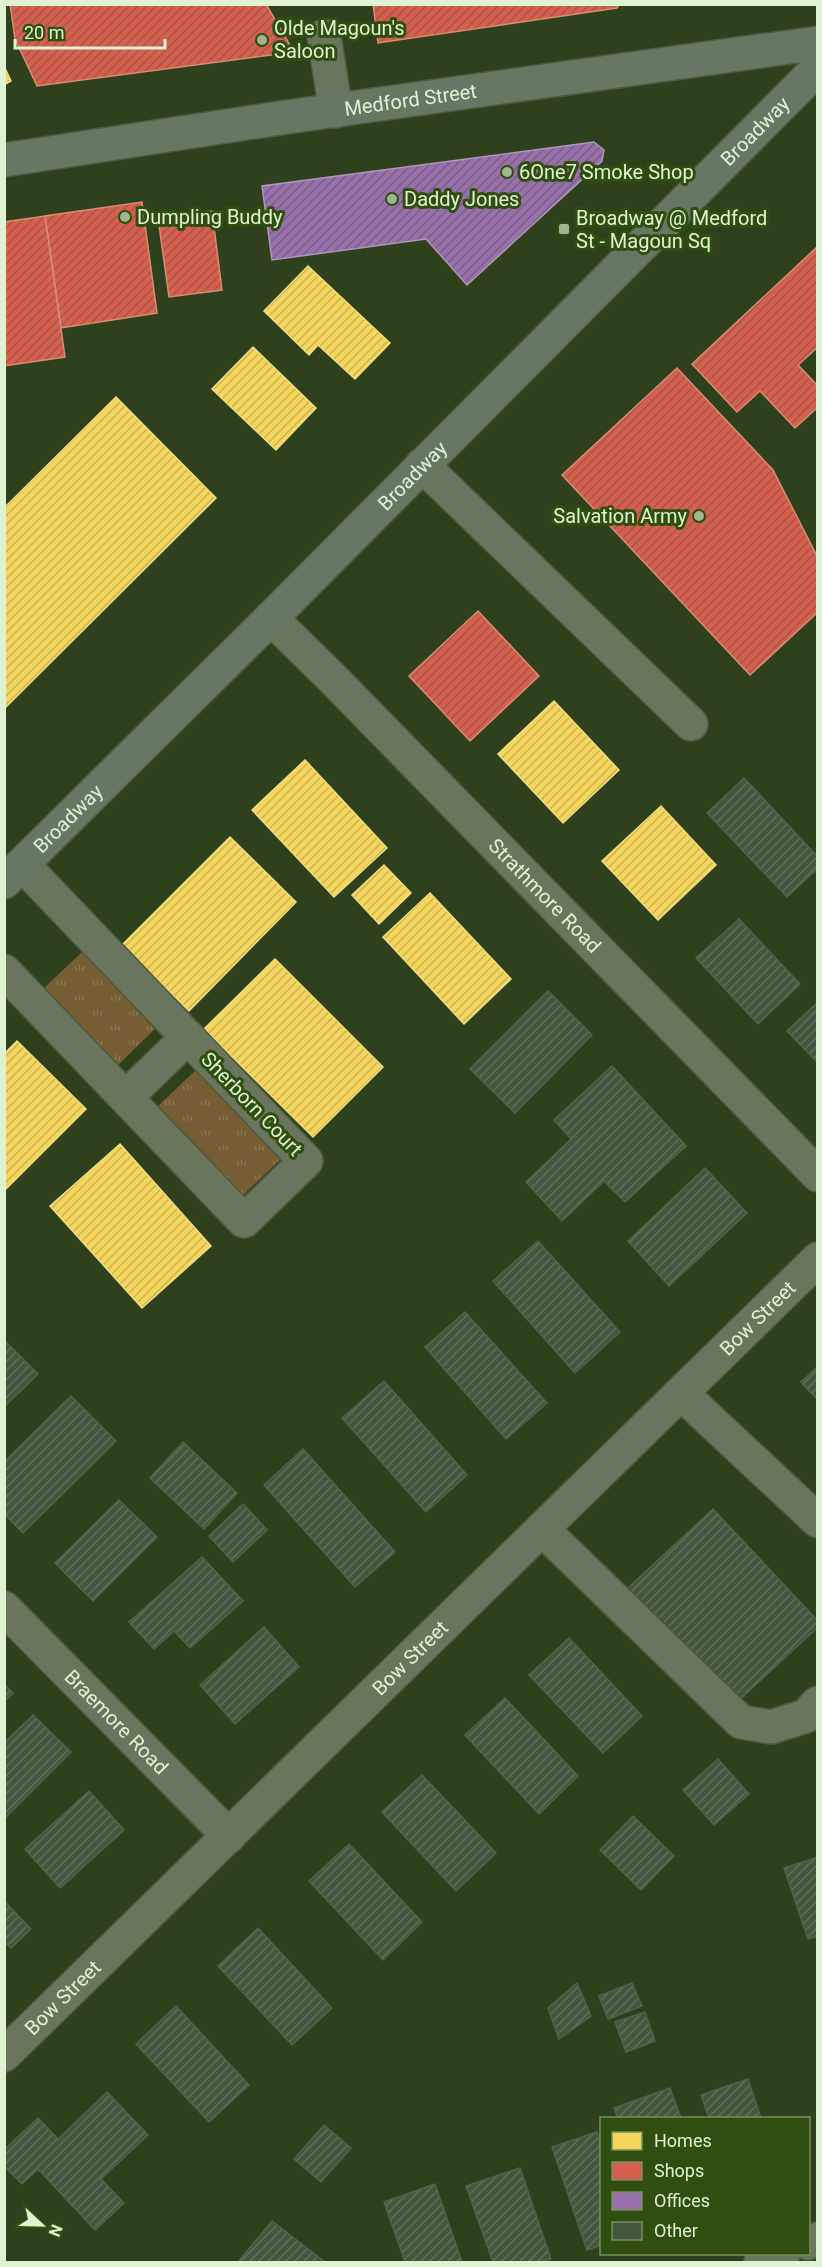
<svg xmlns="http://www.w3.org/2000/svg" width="822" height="2267" font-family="Roboto,sans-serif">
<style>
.grass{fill:url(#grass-tufts)}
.homes{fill:url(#homes-hatch);stroke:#efde7f;stroke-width:1.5}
.shops{fill:url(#shops-hatch);stroke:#d98c75;stroke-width:1.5}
.offices{fill:url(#offices-hatch);stroke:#ae97b7;stroke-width:1.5}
.building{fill:url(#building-hatch);stroke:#4f644b;stroke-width:1.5}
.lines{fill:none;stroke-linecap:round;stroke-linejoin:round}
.minor-casing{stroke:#4c5b40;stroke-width:36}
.major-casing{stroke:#4c5b40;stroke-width:36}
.minor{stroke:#69765d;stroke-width:33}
.major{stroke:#677763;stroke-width:33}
.poi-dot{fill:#a1b493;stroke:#2f4e0f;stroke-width:2}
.labels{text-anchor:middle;stroke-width:6;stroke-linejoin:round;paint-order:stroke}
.poi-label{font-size:20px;fill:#dff3d2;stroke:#2f4e0f;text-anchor:start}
.street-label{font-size:20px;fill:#dff3d2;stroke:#2f4e0f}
</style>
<defs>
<pattern id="grass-tufts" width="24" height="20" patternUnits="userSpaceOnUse" patternTransform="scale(1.5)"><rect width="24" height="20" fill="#775d34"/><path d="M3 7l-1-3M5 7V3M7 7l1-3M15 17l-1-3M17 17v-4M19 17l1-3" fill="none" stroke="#8a7550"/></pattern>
<pattern id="homes-hatch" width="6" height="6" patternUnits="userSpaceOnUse" patternTransform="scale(1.5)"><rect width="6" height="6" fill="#f6d55c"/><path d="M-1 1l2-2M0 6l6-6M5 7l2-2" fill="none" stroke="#c9b255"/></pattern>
<pattern id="shops-hatch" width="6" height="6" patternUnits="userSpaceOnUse" patternTransform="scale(1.5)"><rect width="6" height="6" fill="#d6604d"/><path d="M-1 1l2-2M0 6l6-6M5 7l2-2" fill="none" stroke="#a35848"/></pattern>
<pattern id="offices-hatch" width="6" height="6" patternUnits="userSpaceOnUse" patternTransform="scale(1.5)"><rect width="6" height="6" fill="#9970ab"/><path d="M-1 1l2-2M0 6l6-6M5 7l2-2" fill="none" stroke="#776080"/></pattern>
<pattern id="building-hatch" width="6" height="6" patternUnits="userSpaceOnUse" patternTransform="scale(1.5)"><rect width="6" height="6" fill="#43573f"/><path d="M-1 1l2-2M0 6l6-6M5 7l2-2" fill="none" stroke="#5e705a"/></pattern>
</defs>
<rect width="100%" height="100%" fill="#2f401d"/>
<g class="grass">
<polygon points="82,952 155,1029 117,1066 43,989"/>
<polygon points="198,1068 283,1157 243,1195 158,1106"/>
</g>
<g class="homes">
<polygon points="4,66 11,81 4,85"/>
<polygon points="308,266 390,343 355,379 318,345 309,355 264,311"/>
<polygon points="253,347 316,408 276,450 212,389"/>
<polygon points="116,397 216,498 4,709 4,508"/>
<polygon points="554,701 619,770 563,823 498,754"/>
<polygon points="305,760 387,848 334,897 252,810"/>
<polygon points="661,806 716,865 658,920 602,861"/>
<polygon points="230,837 296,902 189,1011 122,945"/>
<polygon points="384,865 411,893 379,924 352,895"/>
<polygon points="430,893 511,979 464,1024 383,937"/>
<polygon points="275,959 383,1067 313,1137 204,1029"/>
<polygon points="17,1041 86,1109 4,1191 4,1054"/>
<polygon points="120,1144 211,1246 142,1308 50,1206"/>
</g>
<g class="shops">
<polygon points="10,4 266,4 294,52 37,86 15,39"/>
<polygon points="373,4 619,4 617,8 378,43"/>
<polygon points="142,202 157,313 61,328 45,216"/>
<polygon points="212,211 222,290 169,297 158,218"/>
<polygon points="45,216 65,357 4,366 4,222"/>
<polygon points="818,246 818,347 798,365 818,386 818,407 795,428 760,391 737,412 692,364"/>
<polygon points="677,368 773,470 818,558 818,612 750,675 562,475"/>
<polygon points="478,611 539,676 470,741 409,676"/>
</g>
<polygon class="offices" points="594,142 604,150 602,161 467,285 426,239 272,260 262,186"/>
<g class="building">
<polygon points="744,778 818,857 818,868 787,897 707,813"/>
<polygon points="739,919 800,984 758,1024 696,958"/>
<polygon points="548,991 592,1035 515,1113 470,1069"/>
<polygon points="818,1002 818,1063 787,1031"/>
<polygon points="612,1066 686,1146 625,1202 604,1181 562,1221 526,1182 571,1139 554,1120"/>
<polygon points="705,1168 747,1213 669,1286 628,1241"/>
<polygon points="538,1241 620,1332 575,1373 493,1281"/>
<polygon points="465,1312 547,1403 506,1439 425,1347"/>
<polygon points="4,1340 38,1374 4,1407"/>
<polygon points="818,1366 818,1400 801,1382"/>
<polygon points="384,1381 467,1475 426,1512 342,1418"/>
<polygon points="71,1396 116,1441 23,1533 4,1514 4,1462"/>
<polygon points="183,1442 237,1493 204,1529 150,1478"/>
<polygon points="303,1449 395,1552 355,1587 264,1485"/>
<polygon points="119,1500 157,1537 93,1601 55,1563"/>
<polygon points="243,1504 267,1530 233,1562 209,1536"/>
<polygon points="713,1509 818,1621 818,1627 736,1703 628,1588"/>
<polygon points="202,1557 243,1601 190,1648 174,1631 154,1649 129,1622"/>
<polygon points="264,1627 299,1667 235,1724 200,1685"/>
<polygon points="569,1638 642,1716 603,1753 529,1675"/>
<polygon points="4,1684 13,1693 4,1702"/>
<polygon points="505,1698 578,1776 539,1814 465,1735"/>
<polygon points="33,1715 71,1752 4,1819 4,1743"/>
<polygon points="718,1759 749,1794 714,1825 683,1790"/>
<polygon points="422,1775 496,1853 456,1891 382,1812"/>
<polygon points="89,1791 124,1830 60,1888 25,1849"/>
<polygon points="633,1816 674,1856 641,1890 600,1850"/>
<polygon points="349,1844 422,1922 383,1960 309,1881"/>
<polygon points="818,1857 818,1936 808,1939 784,1868"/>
<polygon points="4,1901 31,1929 11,1948 4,1941"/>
<polygon points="258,1928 332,2008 292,2045 218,1966"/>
<polygon points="577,1983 591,2016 559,2039 548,2008"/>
<polygon points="632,1983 642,2006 608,2019 599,1996"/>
<polygon points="176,2006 249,2085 209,2122 136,2044"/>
<polygon points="645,2012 655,2041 626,2052 615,2022"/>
<polygon points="748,2079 761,2118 709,2118 701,2095"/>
<polygon points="670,2088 681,2118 618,2118 614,2108"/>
<polygon points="107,2092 148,2135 101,2179 124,2203 95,2230 38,2169 22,2184 4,2166 4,2150 38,2118 58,2139"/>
<polygon points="324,2125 351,2148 321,2182 294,2159"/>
<polygon points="597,2132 602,2144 602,2245 587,2250 552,2147"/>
<polygon points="520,2168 551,2259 541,2262 493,2262 466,2186"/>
<polygon points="435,2184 462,2262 405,2262 384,2202"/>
<polygon points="272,2221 325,2262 238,2262"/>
</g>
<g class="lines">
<defs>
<g id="minor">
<polyline points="324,36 336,111"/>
<polyline points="422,465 691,724"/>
<path id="s1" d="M271 618 336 682 818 1175"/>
<polyline points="4,971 244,1221 306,1161 23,865"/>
<polyline points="126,1097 188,1037"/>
<polyline points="681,1393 818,1521"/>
<polyline points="542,1529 741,1722 771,1727 806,1716 818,1703"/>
<path id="s2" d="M4 1608 229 1836"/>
<path id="s3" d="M4 2055 818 1259"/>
<polyline points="808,2243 818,2239"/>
<polyline points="761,2262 783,2254"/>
</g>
<g id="major">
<path id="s4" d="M4 160 280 118 818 43"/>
<path id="s5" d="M4 882 271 618 818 68"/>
</g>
</defs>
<use href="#minor" class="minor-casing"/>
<use href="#major" class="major-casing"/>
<use href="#minor" class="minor"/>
<use href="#major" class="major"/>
</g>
<g class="poi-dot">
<circle cx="262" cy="40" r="6"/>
<circle cx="507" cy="172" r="6"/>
<circle cx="392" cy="199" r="6"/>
<circle cx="125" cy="217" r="6"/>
<rect x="558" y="223" width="12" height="12" rx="3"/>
<circle cx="699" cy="516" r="6"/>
</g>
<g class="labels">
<g class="poi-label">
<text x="274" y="35">Olde Magoun's<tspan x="274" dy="23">Saloon</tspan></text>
<text x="519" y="179">6One7 Smoke Shop</text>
<text x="404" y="206">Daddy Jones</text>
<text x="137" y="224">Dumpling Buddy</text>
<text x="576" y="225">Broadway @ Medford<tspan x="576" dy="23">St - Magoun Sq</tspan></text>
<text x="687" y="523" text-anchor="end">Salvation Army</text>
</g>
<g class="street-label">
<text dy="7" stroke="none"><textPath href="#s4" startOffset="411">Medford Street</textPath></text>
<text dy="7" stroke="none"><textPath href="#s5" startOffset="1062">Broadway</textPath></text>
<text dy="7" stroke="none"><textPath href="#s5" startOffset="576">Broadway</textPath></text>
<text dy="7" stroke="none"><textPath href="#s5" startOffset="90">Broadway</textPath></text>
<text dy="7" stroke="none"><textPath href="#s1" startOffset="390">Strathmore Road</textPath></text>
<text transform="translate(252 1104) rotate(46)" y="7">Sherborn Court</text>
<text dy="7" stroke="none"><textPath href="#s3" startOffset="1054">Bow Street</textPath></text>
<text dy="7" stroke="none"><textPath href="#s3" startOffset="568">Bow Street</textPath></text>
<text dy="7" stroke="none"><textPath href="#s2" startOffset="160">Braemore Road</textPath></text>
<text dy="7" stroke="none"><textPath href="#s3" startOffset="82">Bow Street</textPath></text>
</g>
</g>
<rect width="822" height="2267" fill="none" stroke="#dff3d2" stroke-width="12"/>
<rect x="600" y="2117" width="210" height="138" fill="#2f4e0f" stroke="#75905d" stroke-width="1.5"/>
<rect x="612" y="2132" width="30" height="18" fill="#f6d55c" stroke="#75905d" stroke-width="1.5"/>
<text x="654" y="2147" font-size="18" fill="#dff3d2">Homes</text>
<rect x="612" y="2162" width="30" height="18" fill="#d6604d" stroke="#75905d" stroke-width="1.5"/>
<text x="654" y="2177" font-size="18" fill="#dff3d2">Shops</text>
<rect x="612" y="2192" width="30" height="18" fill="#9970ab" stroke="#75905d" stroke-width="1.5"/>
<text x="654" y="2207" font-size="18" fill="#dff3d2">Offices</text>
<rect x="612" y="2222" width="30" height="18" fill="#43573f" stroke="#75905d" stroke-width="1.5"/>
<text x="654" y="2237" font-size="18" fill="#dff3d2">Other</text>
<g transform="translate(42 2225) rotate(112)" stroke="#2f4e0f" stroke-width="4.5" paint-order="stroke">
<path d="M0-4.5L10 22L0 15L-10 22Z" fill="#dff3d2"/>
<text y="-9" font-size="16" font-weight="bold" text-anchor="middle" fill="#dff3d2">N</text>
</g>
<path d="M15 39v9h150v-9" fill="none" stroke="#dff3d2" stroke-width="3"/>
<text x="24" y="39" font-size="18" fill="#dff3d2" stroke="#2f4e0f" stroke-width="4.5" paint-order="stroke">20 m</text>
</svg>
